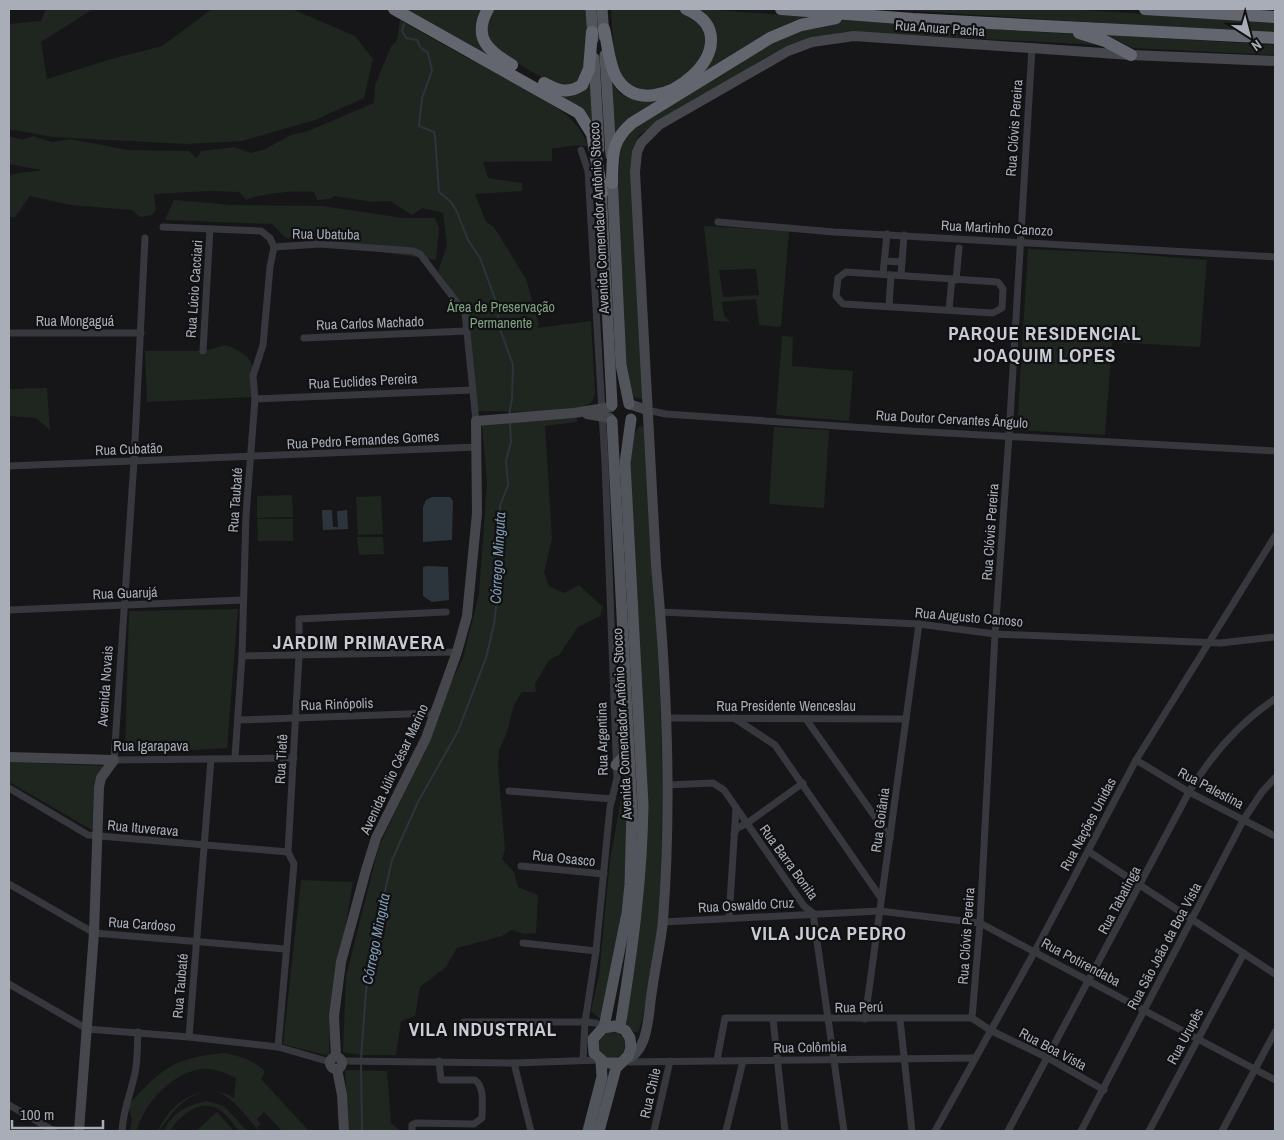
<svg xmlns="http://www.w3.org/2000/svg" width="1284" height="1140" font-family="'Archivo Narrow',sans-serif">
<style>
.green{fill:#1e261f;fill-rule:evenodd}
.water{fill:#2c353c}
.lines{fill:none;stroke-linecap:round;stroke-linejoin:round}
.stream{stroke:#2c353c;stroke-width:2}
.street{stroke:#37383d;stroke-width:7}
.secondary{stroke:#45474d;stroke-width:10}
.primary{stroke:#53555c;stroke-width:11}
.highway{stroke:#63666e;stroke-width:12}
.labels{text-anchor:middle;stroke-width:4.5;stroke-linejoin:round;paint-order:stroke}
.street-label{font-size:14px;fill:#a8adb8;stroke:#111113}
.park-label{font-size:14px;fill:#7fa381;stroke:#111113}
.water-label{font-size:15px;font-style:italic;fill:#7f9bb3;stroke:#111113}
.district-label{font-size:19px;font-weight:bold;letter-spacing:1px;fill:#c9ccd4;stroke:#111113}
</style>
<rect width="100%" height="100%" fill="#161618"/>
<g class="green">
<polygon points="46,9 93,9 41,42 47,79 111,59 162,46 212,9 292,9 355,36 373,59 364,98 315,120 242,141 186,144 53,137 9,129 9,24 41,21"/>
<path d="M405 9H483C480 14 476 21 475 27 472 54 533 80 553 92L591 76 595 131 586 117Z"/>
<polygon points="495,9 587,9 588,37 582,79 570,87 558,87 502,54 486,35 489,13"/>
<path d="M611 9C631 9 684 3 698 19 702 24 704 34 707 41L694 71 652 94 624 84 614 56Z"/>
<path d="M699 9 814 17 612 139 609 75C618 99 629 100 653 101L705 69 707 22Z"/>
<polygon points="884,9 1065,9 1275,22 1275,34"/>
<path d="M842 19 1070 34 1101 42V45L854 32C820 33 793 44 763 59L639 135 633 147 632 161 643 399 633 397 627 380 615 186C622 175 618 165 620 154 621 142 629 134 636 126L781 36Z"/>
<path d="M400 20 471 60 473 58 560 110C574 120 583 131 588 147 578 143 563 148 552 148V161L483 162 488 178 522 183V191L475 194 486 222 494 227 526 279 539 324 537 328 591 321 595 393C594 399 592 403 587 405 564 415 504 411 477 411L466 310 438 271 447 246 443 213 422 208 412 215 390 201 373 202 335 196 329 199 317 200 314 192C299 190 259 193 246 200L239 192 210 191 154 194 156 210 152 215 140 217 132 210 70 205 30 196 15 217H9V176C20 171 30 173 42 170L9 164V136L22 140 33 136 52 142 70 139 128 150 189 151 196 158 202 151 234 147 251 153 265 149 291 135 308 131 374 103 375 85 391 47 397 40Z"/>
<polygon points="1108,35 1275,45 1275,55 1132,48"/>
<polygon points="174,200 232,205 323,206 403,218 435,218 439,228 436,260 286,238 272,224 165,220"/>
<path d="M704 226 789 231 781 327 759 325 756 299 722 302 724 316 730 322 714 321ZM756 269 759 295 723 297 719 270Z"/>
<polygon points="1028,249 1119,253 1207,260 1200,347 1112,342 1105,435 1017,430"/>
<polygon points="782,336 793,337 792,366 853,371 849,421 776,415"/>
<path d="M226 345C259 359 253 364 251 397L147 402 145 351H203Z"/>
<polygon points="47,388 50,430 36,418 9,416 9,389"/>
<polygon points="577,418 577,422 545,426 552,538 544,572 549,586 564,593 579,585 603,607 600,616 578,627 559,655 549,660 535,684 536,692 522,692 514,705 507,732 499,750 498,766 505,850 502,859 514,872 518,887 538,895 536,933 524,934 512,930 502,936 457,948 446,967 420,987 415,1016 401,1021 396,1055 361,1055 343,1052 346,976 379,846 413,774 432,722 463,658 479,594 487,483 482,424"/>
<path d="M639 426 644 427C652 570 666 714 661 858 660 914 656 979 638 1033L631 1031 626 1022 629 462 635 433Z"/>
<polygon points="774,427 829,430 824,508 769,504"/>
<polygon points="292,495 293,517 257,518 257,496"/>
<polygon points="381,496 383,534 358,535 356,497"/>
<polygon points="257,519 293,519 293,541 258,541"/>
<polygon points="357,537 383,537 384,554 359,555"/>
<polygon points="238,609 227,748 125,754 129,611"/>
<polygon points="9,762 104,766 94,784 92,830 9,782"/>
<polygon points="621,799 627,804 625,885 618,935 600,1019 591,1011 599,975 610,860"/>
<polygon points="301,880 353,882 330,1016 329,1056 283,1044"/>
<circle cx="612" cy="1045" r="13"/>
<path d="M224 1053C239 1056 255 1060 265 1072L261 1079 309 1131H282L264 1112 257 1119 261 1124 257 1127 259 1131C235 1104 217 1070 177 1108 170 1115 163 1127 158 1131 171 1102 203 1079 234 1098L236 1078C225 1073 215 1068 202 1069 173 1072 143 1104 137 1131H130L132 1120 128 1105C162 1069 172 1058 224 1053Z"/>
<polygon points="345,1070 387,1071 391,1123 400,1131 349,1131"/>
<path d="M207 1101 224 1106 247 1131H239C234 1125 227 1115 220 1110 201 1097 179 1116 170 1131H164C171 1113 189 1104 207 1101Z"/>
<polygon points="217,1112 234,1131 196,1131"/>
</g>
<g class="water">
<polygon points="432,497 450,497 453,501 452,540 423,542 423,507 426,500"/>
<polygon points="322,510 332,510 333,527 338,527 337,511 347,510 348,529 323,530"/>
<polygon points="428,566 448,567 449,600 432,602 423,596 423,567"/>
</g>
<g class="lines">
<g class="stream">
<polyline points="404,24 402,31 406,38 417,40 420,47 428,53 432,71 422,98 419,126 434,132 435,136 439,192 451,202 457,212 468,240 480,258 497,304 500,329 513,365 512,399 509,415"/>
<polyline points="361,1059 366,990 380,913 392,860 418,802 458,731 486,658 494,624 498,591 500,506 508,485 506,461 511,442 510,422"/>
<polyline points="361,1064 362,1131"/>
</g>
<g class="street">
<polyline points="581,150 588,171 605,463 617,778 610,807 596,951 585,1022 583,1060"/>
<polyline points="718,222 834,232 1275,257"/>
<polyline points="163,227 261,231 270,238 274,247"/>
<polyline points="145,238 134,461 114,760 294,758"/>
<polyline points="274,247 320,244 413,251 420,254 465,313 476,421"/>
<polyline points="885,261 902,262"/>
<polygon points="846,272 998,282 1003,289 1002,308 993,313 843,304 836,296 838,278"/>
<polyline points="883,274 887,234"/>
<polyline points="901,275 904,235"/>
<polyline points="956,280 959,248"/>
<polyline points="889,306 891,275"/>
<polyline points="949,309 952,279"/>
<polyline points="9,333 141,333"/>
<polyline points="304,338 466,331"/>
<polyline points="203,351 210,229"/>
<polyline points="255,399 472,390"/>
<polyline points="647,410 666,414 910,431 1275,451"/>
<polyline points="9,466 477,447"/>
<polyline points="9,610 243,600"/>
<polyline points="660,612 919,624 995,634 1220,643 1275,637"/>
<polyline points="242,656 457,652"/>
<polyline points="665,718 906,719"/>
<polyline points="734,718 775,745 881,898"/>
<polyline points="806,719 890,838"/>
<polyline points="239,720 435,713"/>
<polyline points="235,757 242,656 246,515 255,399 253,376 263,345 270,267 274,247"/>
<polyline points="1136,760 1189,792 1275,836"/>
<polyline points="667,785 713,783 724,790 804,906 813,913 844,1131"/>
<polyline points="9,788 88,835 288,852"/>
<polyline points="509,791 612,799"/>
<polyline points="734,834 737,828 746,824 803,783"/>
<polyline points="1088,851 1275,974"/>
<polyline points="521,866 604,874"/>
<polyline points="9,884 94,933 285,949"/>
<polyline points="729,918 736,808"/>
<polyline points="663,922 879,911 980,923 1275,1080"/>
<polyline points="523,943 596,951"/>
<polyline points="9,984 87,1029 189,1037 278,1047 330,1062"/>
<polyline points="972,1018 980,923 995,634 1009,436 1032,48"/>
<polyline points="773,1019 785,1131"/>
<polyline points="865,1019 919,624"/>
<polyline points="900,1019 912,1131"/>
<polyline points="464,1022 585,1022 596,1023 603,1028"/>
<polyline points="189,1037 211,759"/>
<polyline points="278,1047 294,864 288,852 299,656 299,619 446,612"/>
<polyline points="717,1060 725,1018 972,1018 990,1030 1048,1058 1104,1090"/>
<polyline points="342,1061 514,1063 600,1060"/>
<polyline points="623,1062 975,1058"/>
<polyline points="514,1063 531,1131"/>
<polyline points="9,1105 54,1131"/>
<path d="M122 1131C123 1110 131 1093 135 1073 138 1060 137 1046 138 1032"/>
<path d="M412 1131V1125L416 1123 474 1124 482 1118C482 1106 485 1087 475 1080H441L439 1061"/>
<polyline points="654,1131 670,1061"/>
<polyline points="726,1131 743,1061"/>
<polyline points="935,1131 1035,951 1136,760 1275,536"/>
<path d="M1008 1131 1189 792C1212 754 1239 723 1275 699"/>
<polyline points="1081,1131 1244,819 1262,792 1275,778"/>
<polyline points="1149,1131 1244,953"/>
<polyline points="1222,1131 1275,1032"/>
</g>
<g class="secondary">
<polyline points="629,404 647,410"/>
<polyline points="587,414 610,418"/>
<polyline points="9,757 114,760"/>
<circle cx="336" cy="1063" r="6"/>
<polyline points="336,1057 334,1016 341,962 366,870 376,838 426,738 457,652 467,616 477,513 476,421 574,413 611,407"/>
<path d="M624 1060C650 1053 648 1012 652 991 655 967 661 943 663 920 672 802 667 682 656 565L635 172 637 152 641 143 659 125 788 51 812 42 854 36 1131 55 1275 61"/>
<polyline points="337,1069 342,1095 344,1131"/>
<polyline points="79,1131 94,933 99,787 101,778 114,760"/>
</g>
<g class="primary">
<polyline points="591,9 593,39"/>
<polyline points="602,9 604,36"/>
<polyline points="605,55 611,156"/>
<polyline points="594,58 599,149"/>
<polyline points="612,175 621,365 629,404"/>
<polyline points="601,185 612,405"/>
<polyline points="616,765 628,752"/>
<polyline points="604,1027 627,913 630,884 632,810 612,421"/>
<path d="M620 1027C632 953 642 880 643 805L625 463 631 419"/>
<polyline points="588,1131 602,1077 601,1061"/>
<polyline points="599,1131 616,1068 628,1056 631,1048 630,1038 625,1030 615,1026 603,1028 593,1039 594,1053 605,1063 619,1063"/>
</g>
<g class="highway">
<polyline points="394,9 579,113 592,134 602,193"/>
<path d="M488 9C472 37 488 51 512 65"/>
<polyline points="781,9 913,19 1275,38"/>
<polyline points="1145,9 1275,17"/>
<path d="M604 29C608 45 609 67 618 80 653 132 759 40 686 9"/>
<polyline points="1079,33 1105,41 1131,55"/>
<path d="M544 83C558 91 568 94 582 85L589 69 592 32"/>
<path d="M612 183C613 157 610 142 632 123L770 38 801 25 836 18"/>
</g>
</g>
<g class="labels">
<g class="street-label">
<text transform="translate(940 28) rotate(4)" y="5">Rua Anuar Pacha</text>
<text transform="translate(1014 128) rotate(-86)" y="5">Rua Clóvis Pereira</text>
<text transform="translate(599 218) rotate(-93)" y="5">Avenida Comendador Antônio Stocco</text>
<text transform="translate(997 228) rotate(3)" y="5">Rua Martinho Canozo</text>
<text transform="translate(326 234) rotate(1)" y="5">Rua Ubatuba</text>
<text transform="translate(194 289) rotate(-86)" y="5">Rua Lúcio Cacciari</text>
<text x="75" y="326">Rua Mongaguá</text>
<text transform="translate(370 323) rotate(-2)" y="5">Rua Carlos Machado</text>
<text transform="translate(363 381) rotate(-3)" y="5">Rua Euclides Pereira</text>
<text transform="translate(952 419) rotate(3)" y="5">Rua Doutor Cervantes Ângulo</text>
<text transform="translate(363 440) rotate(-3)" y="5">Rua Pedro Fernandes Gomes</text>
<text transform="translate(129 449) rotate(-2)" y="5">Rua Cubatão</text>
<text transform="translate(235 500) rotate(-86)" y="5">Rua Taubaté</text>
<text transform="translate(990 532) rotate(-86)" y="5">Rua Clóvis Pereira</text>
<text transform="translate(125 593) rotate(-2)" y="5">Rua Guarujá</text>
<text transform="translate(969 617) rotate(5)" y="5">Rua Augusto Canoso</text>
<text transform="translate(105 686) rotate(-86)" y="5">Avenida Novais</text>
<text transform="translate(337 704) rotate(-2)" y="5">Rua Rinópolis</text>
<text x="786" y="711">Rua Presidente Wenceslau</text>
<text transform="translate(622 724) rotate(-93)" y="5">Avenida Comendador Antônio Stocco</text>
<text transform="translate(602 739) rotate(-91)" y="5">Rua Argentina</text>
<text x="151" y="751">Rua Igarapava</text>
<text transform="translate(281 759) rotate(-87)" y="5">Rua Tietê</text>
<text transform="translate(394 769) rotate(-65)" y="5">Avenida Júlio César Marino</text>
<text transform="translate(1211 788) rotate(28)" y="5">Rua Palestina</text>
<text transform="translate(880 820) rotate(-82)" y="5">Rua Goiânia</text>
<text transform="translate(1088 824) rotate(-62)" y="5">Rua Nações Unidas</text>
<text transform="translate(143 828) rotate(5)" y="5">Rua Ituverava</text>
<text transform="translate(564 858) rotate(6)" y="5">Rua Osasco</text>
<text transform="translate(789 862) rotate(54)" y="5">Rua Barra Bonita</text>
<text transform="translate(1119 900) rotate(-62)" y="5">Rua Tabatinga</text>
<text transform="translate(746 905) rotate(-3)" y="5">Rua Oswaldo Cruz</text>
<text transform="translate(142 924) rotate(4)" y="5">Rua Cardoso</text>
<text transform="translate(966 936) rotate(-86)" y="5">Rua Clóvis Pereira</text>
<text transform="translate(1164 946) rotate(-62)" y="5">Rua São João da Boa Vista</text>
<text transform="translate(1081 962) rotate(28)" y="5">Rua Potirendaba</text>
<text transform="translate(180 986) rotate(-85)" y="5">Rua Taubaté</text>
<text transform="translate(859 1007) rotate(-1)" y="5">Rua Perú</text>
<text transform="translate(1185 1036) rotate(-62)" y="5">Rua Urupês</text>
<text transform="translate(810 1047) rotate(-1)" y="5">Rua Colômbia</text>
<text transform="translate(1053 1049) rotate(28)" y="5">Rua Boa Vista</text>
<text transform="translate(650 1093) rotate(-77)" y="5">Rua Chile</text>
</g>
<g class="park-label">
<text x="501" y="312">Área de Preservação<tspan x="501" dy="16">Permanente</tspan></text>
</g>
<g class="water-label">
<text transform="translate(498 558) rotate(-87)" y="5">Córrego Minguta</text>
<text transform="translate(376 939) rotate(-79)" y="5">Córrego Minguta</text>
</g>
<g class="district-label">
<text x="1045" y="340">PARQUE RESIDENCIAL<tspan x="1045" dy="22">JOAQUIM LOPES</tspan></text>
<text x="359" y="649">JARDIM PRIMAVERA</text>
<text x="829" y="940">VILA JUCA PEDRO</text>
<text x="483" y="1036">VILA INDUSTRIAL</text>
</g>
</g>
<rect width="1284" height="1140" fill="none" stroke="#a8adb8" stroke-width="20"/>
<g transform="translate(1249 35) rotate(144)" stroke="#111113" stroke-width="4" paint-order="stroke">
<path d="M0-4L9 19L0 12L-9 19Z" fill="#a8adb8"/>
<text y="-8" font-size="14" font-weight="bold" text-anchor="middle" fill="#a8adb8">N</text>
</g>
<path d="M12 1120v8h91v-8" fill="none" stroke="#a8adb8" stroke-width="2.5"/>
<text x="20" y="1120" font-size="15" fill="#a8adb8" stroke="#111113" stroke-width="4" paint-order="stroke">100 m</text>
</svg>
